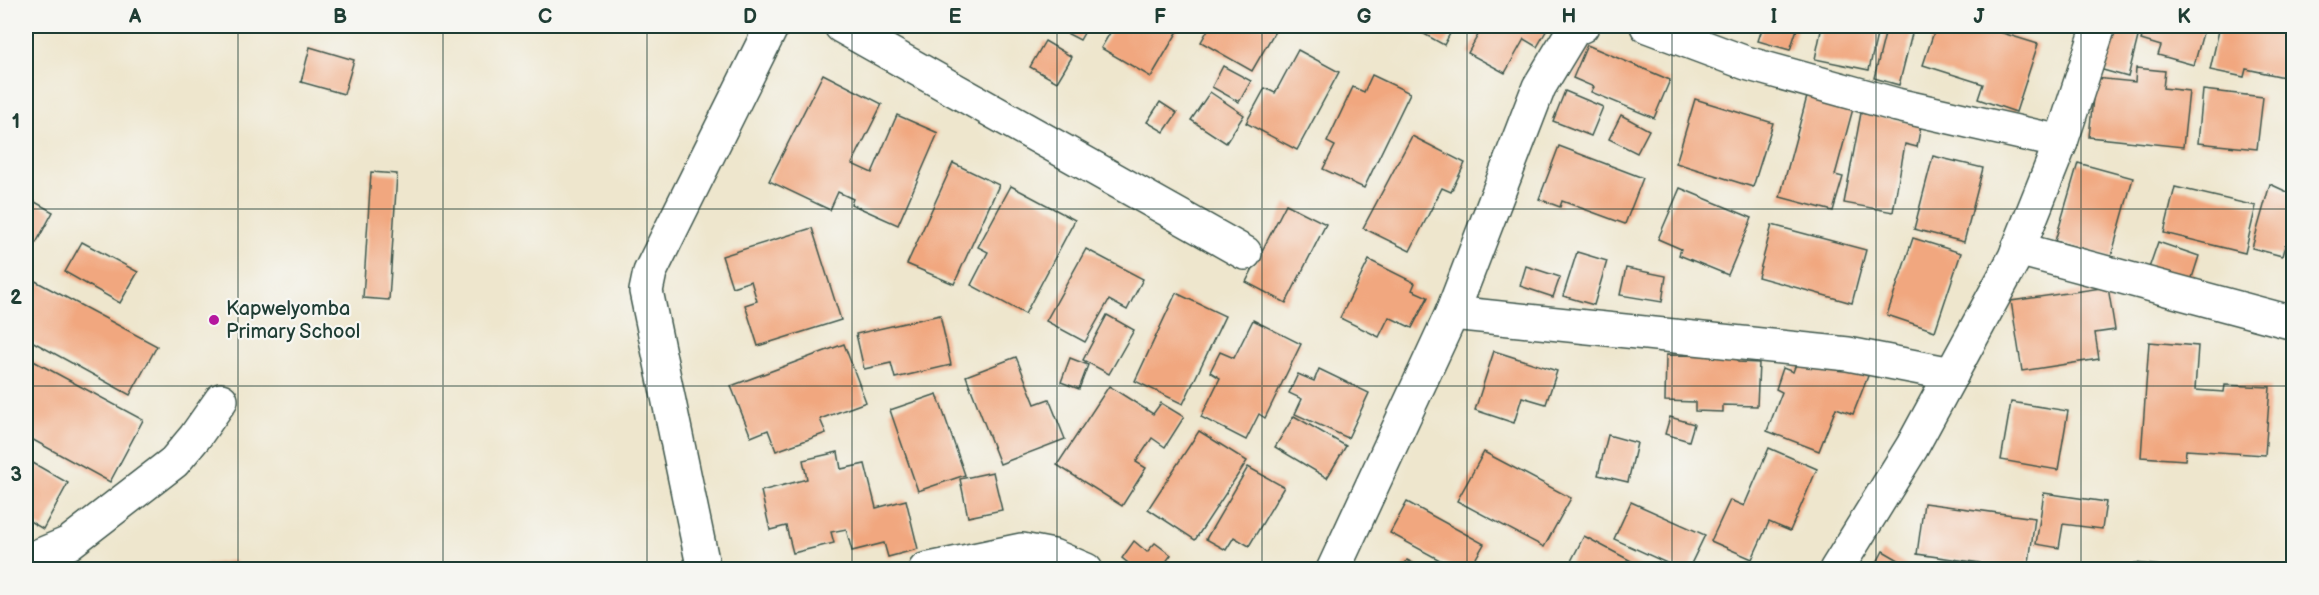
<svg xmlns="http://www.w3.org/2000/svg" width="2319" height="595" font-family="'Balsamiq Sans',sans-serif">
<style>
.building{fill:#f1a77f}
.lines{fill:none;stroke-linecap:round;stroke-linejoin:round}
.minor-casing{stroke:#3e564b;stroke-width:36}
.minor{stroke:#fff;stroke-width:33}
.grid{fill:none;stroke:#1f3d34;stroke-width:1.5;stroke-opacity:0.55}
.poi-dot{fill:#b5179e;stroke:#f6f6f2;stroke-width:2}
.labels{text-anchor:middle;stroke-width:4.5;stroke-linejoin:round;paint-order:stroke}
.poi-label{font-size:20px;fill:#1f3d34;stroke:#f6f6f2;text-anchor:start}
.neatline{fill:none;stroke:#1f3d34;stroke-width:2}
.grid-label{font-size:20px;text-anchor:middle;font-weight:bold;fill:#1f3d34}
</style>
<rect width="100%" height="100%" fill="#f6f6f2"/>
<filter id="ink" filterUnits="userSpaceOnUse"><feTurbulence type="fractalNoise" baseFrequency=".0167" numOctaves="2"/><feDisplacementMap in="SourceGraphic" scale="12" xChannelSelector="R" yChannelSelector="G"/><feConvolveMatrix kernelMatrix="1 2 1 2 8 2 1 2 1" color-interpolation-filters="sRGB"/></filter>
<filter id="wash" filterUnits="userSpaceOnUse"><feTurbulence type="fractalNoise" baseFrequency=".008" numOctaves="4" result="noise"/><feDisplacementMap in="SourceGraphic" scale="24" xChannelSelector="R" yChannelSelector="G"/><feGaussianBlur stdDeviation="1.35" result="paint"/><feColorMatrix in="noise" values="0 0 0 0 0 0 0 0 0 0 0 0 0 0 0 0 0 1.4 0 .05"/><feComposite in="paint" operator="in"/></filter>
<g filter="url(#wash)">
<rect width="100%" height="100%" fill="#eee6cd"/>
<g id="blocks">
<g class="building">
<polygon points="1053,26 1088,26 1080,40"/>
<polygon points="1114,26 1181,26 1151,77 1101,48"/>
<polygon points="1210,26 1278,26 1252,71 1201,42"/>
<polygon points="1417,26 1454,26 1444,45 1415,29"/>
<polygon points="1483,26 1549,26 1537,47 1524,39 1505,73 1468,53"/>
<polygon points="1763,26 1798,26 1790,50 1758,41"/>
<polygon points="1822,26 1879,26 1869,70 1815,59"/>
<polygon points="1887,26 1914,26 1899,85 1874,78"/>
<polygon points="1936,26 1980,26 2038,44 2016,112 1978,99 1983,84 1923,65"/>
<polygon points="2102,26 2140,29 2128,77 2092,67"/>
<polygon points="2145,26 2205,26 2194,65 2158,55 2161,46 2141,40"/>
<polygon points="2220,26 2294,26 2294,79 2246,69 2244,77 2210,70"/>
<polygon points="1045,41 1072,57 1057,82 1030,67"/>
<polygon points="1587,45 1670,80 1654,118 1591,92 1594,87 1573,78"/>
<polygon points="310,47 354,60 344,94 301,82"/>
<polygon points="1298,50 1339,72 1297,150 1246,123 1265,88 1275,93"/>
<polygon points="1223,66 1251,81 1239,102 1212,87"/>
<polygon points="2136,68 2165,71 2163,88 2189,91 2183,147 2089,137 2095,78 2135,82"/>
<polygon points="823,74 882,104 852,164 872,173 897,115 938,133 898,225 851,204 853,199 838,192 830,210 769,181"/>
<polygon points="1372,75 1410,93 1364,188 1323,169 1335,146 1327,142 1353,87 1364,92"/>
<polygon points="26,87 33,91 26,105"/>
<polygon points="2203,90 2263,97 2257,149 2198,143"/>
<polygon points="1565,91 1603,107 1591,136 1553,121"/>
<polygon points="1210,92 1244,115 1226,143 1191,120"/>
<polygon points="1808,93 1854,105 1835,175 1843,177 1833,211 1780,197"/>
<polygon points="1695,99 1773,123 1753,187 1676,163"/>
<polygon points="1160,102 1177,113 1164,132 1147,122"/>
<polygon points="1861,113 1921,125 1917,147 1905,144 1893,212 1844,203"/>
<polygon points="1621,115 1649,130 1637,153 1609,139"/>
<polygon points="1412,136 1465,163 1451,192 1442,188 1410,251 1363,228"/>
<polygon points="1559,146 1643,178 1625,224 1562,201 1560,207 1539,199"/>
<polygon points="1933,156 1983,168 1964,242 1914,229"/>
<polygon points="953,163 999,185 954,284 907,264"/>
<polygon points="2078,163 2133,178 2111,257 2055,241"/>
<polygon points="371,172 397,174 389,300 363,298"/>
<polygon points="2270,184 2294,195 2294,247 2285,245 2282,256 2252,248"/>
<polygon points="1011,186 1075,220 1025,314 971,285 988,252 978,247"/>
<polygon points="2175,187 2256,206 2245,253 2164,233"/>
<polygon points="1680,188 1752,218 1728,275 1679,255 1681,249 1658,239"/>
<polygon points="26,197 53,212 36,243 26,237"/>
<polygon points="1286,204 1326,224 1286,303 1246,282"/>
<polygon points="1772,225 1866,250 1852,303 1758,277"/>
<polygon points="812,228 841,320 758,346 745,305 757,301 751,281 732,287 722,256"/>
<polygon points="1913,238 1961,253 1935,331 1887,315"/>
<polygon points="82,242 138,272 120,303 65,272"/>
<polygon points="2158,242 2199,256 2191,281 2149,268"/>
<polygon points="1086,249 1143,279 1127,310 1109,300 1085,342 1046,321"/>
<polygon points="1577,252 1607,261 1594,305 1563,296"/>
<polygon points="1369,260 1415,283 1412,290 1428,297 1412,328 1389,317 1379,337 1340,318"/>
<polygon points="1526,266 1560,277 1553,297 1520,286"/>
<polygon points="1626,268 1666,276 1662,302 1620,295"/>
<polygon points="26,276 157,346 130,395 26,338"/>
<polygon points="2108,287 2115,330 2095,333 2099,359 2022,371 2011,301"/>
<polygon points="1176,293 1225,316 1183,404 1135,381"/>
<polygon points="940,315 951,365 895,378 891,363 864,369 856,334"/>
<polygon points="1107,315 1134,330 1109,374 1083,360"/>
<polygon points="1253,320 1301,344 1265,418 1259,414 1246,440 1201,417 1220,378 1210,372 1220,352 1234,358"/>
<polygon points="2149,342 2198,346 2195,390 2224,392 2225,385 2270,387 2265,455 2186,450 2185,460 2141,457"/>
<polygon points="844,344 866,402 820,419 826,433 776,451 768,430 751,437 731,386"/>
<polygon points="1494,351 1557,371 1546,404 1522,397 1514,423 1475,410"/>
<polygon points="1801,351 1868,376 1853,414 1836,408 1819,451 1767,431 1782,392 1776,389 1783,368 1793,372"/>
<polygon points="1666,355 1738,356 1738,362 1759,363 1757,406 1723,405 1723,412 1695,411 1695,402 1665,401"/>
<polygon points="26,357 143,420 110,482 26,436"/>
<polygon points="1016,357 1035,404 1049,399 1065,439 1000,464 966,376"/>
<polygon points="1070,358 1088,365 1079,389 1061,382"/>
<polygon points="1319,369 1369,393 1348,438 1295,414 1302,399 1289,393 1298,374 1314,381"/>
<polygon points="1109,386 1153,414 1161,403 1184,417 1165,447 1152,438 1136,462 1146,468 1122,506 1057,465"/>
<polygon points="937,394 965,475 918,491 890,410"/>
<polygon points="2011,402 2068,411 2058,470 2001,460"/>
<polygon points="1294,416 1346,446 1327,478 1275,447"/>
<polygon points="1670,417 1694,424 1689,441 1665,434"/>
<polygon points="1199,431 1247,461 1195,540 1148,509"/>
<polygon points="1608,435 1637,443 1628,482 1598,475"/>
<polygon points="1769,448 1817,469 1790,531 1769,522 1752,559 1711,541 1730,500 1744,506"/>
<polygon points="838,452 841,469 865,464 876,508 906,500 918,549 888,557 884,543 852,551 846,529 831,532 834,543 793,553 786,526 770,530 761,491 807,479 803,460"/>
<polygon points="1484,452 1571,498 1544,547 1457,501"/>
<polygon points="26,459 68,483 43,529 26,519"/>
<polygon points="1248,467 1284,487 1249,546 1234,537 1226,550 1206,539"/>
<polygon points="993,472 1002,510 968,517 960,479"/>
<polygon points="2044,493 2106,502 2102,529 2063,524 2059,548 2036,544"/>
<polygon points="1407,502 1484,544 1469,570 1458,570 1390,533"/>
<polygon points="1631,502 1705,535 1688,570 1682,570 1614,539"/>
<polygon points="1924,503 2035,518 2028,570 1979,570 1980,563 1917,554"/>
<polygon points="1584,536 1648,570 1572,570 1568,567"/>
<polygon points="1134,541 1147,552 1155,543 1171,555 1160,570 1137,570 1122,558"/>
<polygon points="1883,551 1916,570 1873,570"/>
<polygon points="235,560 236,570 205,570 204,565"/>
<polygon points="1407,560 1426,570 1402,570"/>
<polygon points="2135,563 2180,568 2180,570 2134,570"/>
</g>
</g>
</g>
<g filter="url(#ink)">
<use href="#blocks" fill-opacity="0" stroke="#3e564b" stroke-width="1.5"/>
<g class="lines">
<defs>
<g id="minor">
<polyline points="841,26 1245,253"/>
<polyline points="1647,26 1746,63 1897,105 2061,142"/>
<polyline points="2018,249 2294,323"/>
<polyline points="1452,313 1848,354 1952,374"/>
<polyline points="26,561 69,543 174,462 195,437 221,400"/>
<polyline points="704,570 646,291 650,272 772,26"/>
<polyline points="925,570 1022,550 1053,556 1086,570"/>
<polyline points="1333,570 1452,313 1539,87 1574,29 1582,26"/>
<polyline points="1836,570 1912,447 2015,257 2061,142 2099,26"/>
</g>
</defs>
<use href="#minor" class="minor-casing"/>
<use href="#minor" class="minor"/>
</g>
</g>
<path class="grid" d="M238 26V570M443 26V570M647 26V570M852 26V570M1057 26V570M1262 26V570M1467 26V570M1672 26V570M1876 26V570M2081 26V570M26 209H2294M26 386H2294"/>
<circle class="poi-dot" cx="214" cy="320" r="6"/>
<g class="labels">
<g class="poi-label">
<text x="226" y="315">Kapwelyomba<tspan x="226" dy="23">Primary School</tspan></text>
</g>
</g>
<rect width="2319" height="595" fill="none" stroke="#f6f6f2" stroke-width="66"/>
<rect x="33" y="33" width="2253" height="529" class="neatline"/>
<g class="grid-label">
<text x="135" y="23">A</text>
<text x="340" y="23">B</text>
<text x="545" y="23">C</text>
<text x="750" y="23">D</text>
<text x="955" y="23">E</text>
<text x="1160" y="23">F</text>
<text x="1364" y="23">G</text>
<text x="1569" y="23">H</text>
<text x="1774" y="23">I</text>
<text x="1979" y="23">J</text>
<text x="2184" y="23">K</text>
<text x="16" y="128">1</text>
<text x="16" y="304">2</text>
<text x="16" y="481">3</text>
</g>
</svg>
